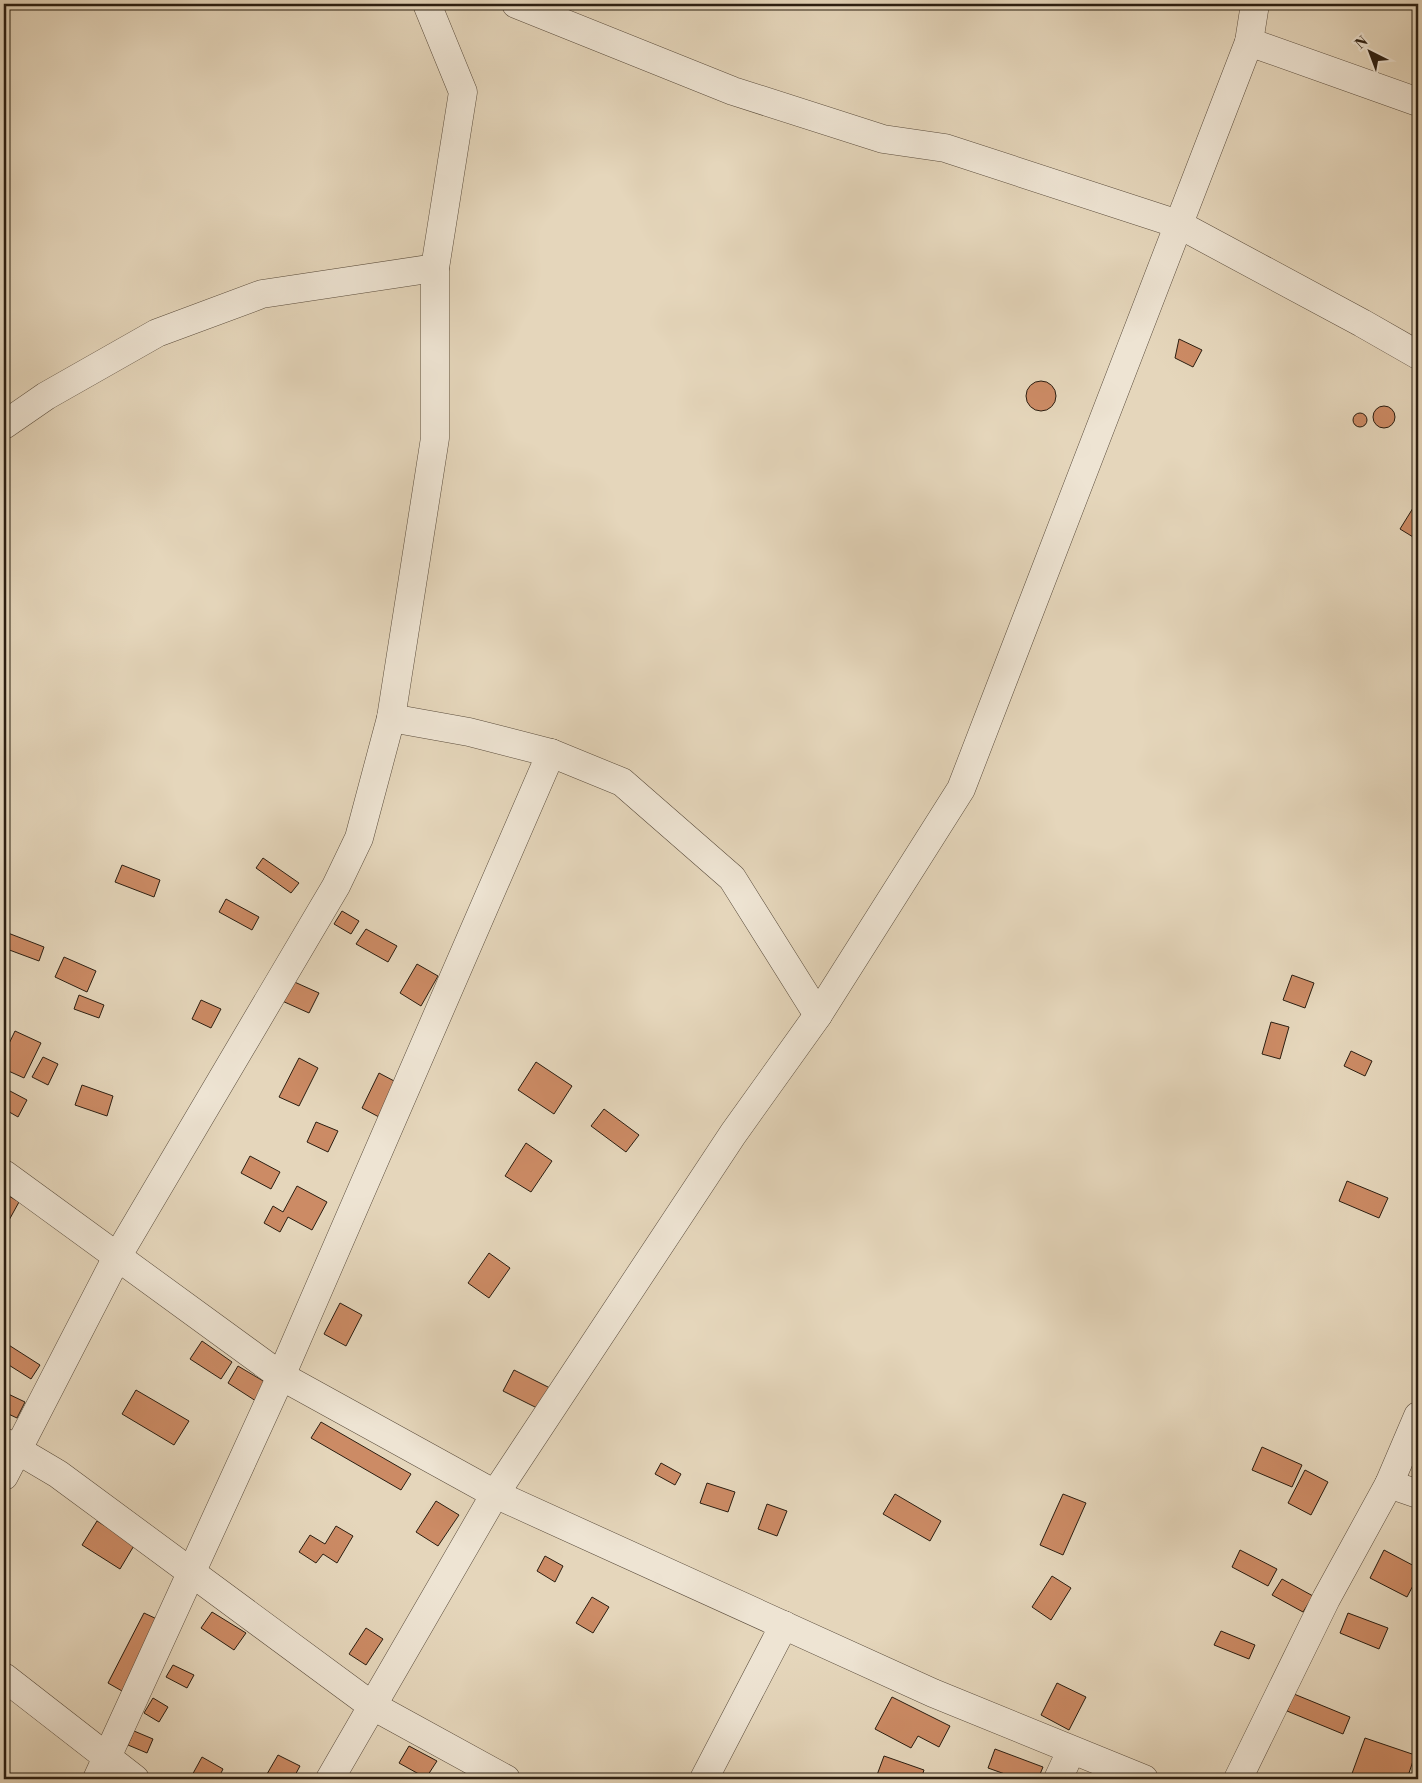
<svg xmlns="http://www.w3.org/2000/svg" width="1422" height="1783" font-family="'Libre Bodoni',serif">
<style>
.building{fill:#cc8b65;stroke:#2b1e11}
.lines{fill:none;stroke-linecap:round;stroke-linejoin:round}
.street-casing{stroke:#5a4c3c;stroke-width:29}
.street{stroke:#eee4d3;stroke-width:28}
</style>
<rect width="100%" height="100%" fill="#e5d6bb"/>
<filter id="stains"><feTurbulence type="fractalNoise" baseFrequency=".004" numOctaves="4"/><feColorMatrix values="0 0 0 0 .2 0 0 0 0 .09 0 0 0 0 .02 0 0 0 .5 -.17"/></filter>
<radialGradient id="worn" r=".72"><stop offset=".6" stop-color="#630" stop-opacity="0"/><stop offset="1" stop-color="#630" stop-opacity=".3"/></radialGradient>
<g class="building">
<polygon points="1179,339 1202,350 1193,367 1175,358"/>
<circle cx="1041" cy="396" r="15"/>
<circle cx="1384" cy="417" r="11"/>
<circle cx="1360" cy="420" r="7"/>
<polygon points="1418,500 1418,540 1400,529"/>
<polygon points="263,858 299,883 291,893 256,868"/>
<polygon points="122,865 160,880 154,897 115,882"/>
<polygon points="226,899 259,917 252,930 219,912"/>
<polygon points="342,911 359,921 351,934 334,924"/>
<polygon points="366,929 397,946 388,962 356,944"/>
<polygon points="8,933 44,947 39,961 4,948"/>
<polygon points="64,957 96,971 87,992 55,977"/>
<polygon points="417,964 438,976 421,1006 400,993"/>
<polygon points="1292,975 1314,983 1305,1008 1283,1000"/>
<polygon points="290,980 319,993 309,1013 280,1000"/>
<polygon points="79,995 104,1005 99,1018 74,1009"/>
<polygon points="201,1000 221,1009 211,1028 192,1019"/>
<polygon points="1271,1022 1289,1027 1280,1059 1262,1054"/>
<polygon points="15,1031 41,1043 24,1078 4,1069 4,1054"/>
<polygon points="1351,1051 1372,1061 1365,1076 1344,1066"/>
<polygon points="43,1057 58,1064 48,1085 32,1077"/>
<polygon points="299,1058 318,1068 299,1106 279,1097"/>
<polygon points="536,1062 572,1086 554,1114 518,1090"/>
<polygon points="379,1073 396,1082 379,1117 362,1108"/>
<polygon points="82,1085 113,1096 107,1116 75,1105"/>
<polygon points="10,1091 27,1100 18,1117 4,1109 4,1102"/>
<polygon points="604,1109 639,1135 626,1152 591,1126"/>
<polygon points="316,1122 338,1131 328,1152 307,1142"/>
<polygon points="526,1143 552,1161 531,1192 505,1176"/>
<polygon points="250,1156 280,1172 271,1189 241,1173"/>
<polygon points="1347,1181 1388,1198 1379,1218 1339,1201"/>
<polygon points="297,1186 327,1202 312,1230 288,1217 280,1232 264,1223 273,1206 283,1212"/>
<polygon points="4,1193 19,1202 8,1222 4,1219"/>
<polygon points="489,1253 510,1268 489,1298 468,1283"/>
<polygon points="340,1303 362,1315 346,1346 324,1334"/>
<polygon points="202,1341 232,1362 221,1379 190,1359"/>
<polygon points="4,1342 40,1365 31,1379 4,1362"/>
<polygon points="238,1366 270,1385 259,1403 228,1383"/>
<polygon points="514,1370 552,1389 541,1410 503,1391"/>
<polygon points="136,1390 189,1421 174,1445 122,1414"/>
<polygon points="4,1392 25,1402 17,1418 4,1412"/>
<polygon points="321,1422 411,1474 401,1490 311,1438"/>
<polygon points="1262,1447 1302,1465 1292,1487 1252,1470"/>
<polygon points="661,1463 681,1474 675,1485 655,1474"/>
<polygon points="1305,1470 1328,1482 1311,1515 1288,1503"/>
<polygon points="707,1483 735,1492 728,1512 700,1503"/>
<polygon points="895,1494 941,1521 930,1541 883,1514"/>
<polygon points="1063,1494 1086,1503 1063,1555 1040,1545"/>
<polygon points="436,1501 459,1515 438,1546 416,1532"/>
<polygon points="767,1504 787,1511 777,1536 758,1529"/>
<polygon points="97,1521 135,1544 120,1569 82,1545"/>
<polygon points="336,1526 353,1536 337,1563 323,1554 316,1563 299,1552 310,1535 325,1544"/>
<polygon points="1240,1550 1277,1569 1268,1586 1232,1567"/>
<polygon points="1384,1550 1418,1568 1418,1576 1407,1597 1370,1578"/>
<polygon points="545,1556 563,1566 555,1582 537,1571"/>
<polygon points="1052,1576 1071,1588 1051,1620 1032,1607"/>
<polygon points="1282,1579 1313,1596 1303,1612 1272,1595"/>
<polygon points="592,1597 609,1607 593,1633 576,1623"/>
<polygon points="212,1612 246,1633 234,1650 201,1628"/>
<polygon points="144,1613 159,1620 122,1691 108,1683"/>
<polygon points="1348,1613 1388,1628 1379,1649 1340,1633"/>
<polygon points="366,1628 383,1639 366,1665 349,1654"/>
<polygon points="1221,1631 1255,1645 1249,1659 1214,1645"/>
<polygon points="173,1665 194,1675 187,1688 166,1677"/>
<polygon points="1057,1683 1086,1697 1069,1730 1041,1715"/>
<polygon points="1294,1694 1350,1717 1343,1734 1287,1711"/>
<polygon points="892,1697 950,1726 939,1747 918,1736 911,1748 875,1729"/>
<polygon points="153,1698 168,1707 159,1722 144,1713"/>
<polygon points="134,1731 153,1739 147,1753 128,1745"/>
<polygon points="1365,1738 1415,1755 1407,1779 1350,1779"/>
<polygon points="409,1746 437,1761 426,1778 399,1763"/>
<polygon points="995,1749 1043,1767 1038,1779 1019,1779 988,1768"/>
<polygon points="278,1755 300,1766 293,1779 276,1779 267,1774"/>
<polygon points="884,1756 924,1770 921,1779 889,1779 877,1775"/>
<polygon points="202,1757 223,1769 218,1779 190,1779"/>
</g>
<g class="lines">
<defs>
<g id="street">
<polyline points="516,4 733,91 883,139 945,148 1178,224 1362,323 1418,355"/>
<polyline points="1255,4 1249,42 1418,102"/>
<polyline points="4,425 46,396 157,333 262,294 435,268"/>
<polyline points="391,718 469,732 551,753 622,782 732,878 818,1015"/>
<polyline points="4,1174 281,1376 495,1494 933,1693 1144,1779"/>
<polyline points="4,1442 58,1474 371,1705 506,1779"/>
<polyline points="4,1476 117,1257 336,886 359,838 391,718 435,438 435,268 463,92 427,4"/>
<polyline points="1389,1484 1418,1494"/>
<polyline points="4,1677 135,1779"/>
<polyline points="97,1779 281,1376 551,753"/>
<polyline points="330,1779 495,1494 733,1134 818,1015 961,789 1249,42"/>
<polyline points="704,1779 784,1625"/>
<polyline points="1058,1779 1071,1751"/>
<polyline points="1238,1779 1326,1599 1389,1484 1418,1416"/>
</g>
</defs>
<use href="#street" class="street-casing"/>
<use href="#street" class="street"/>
</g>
<rect width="1422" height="1783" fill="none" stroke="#e5d6bb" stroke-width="20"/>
<rect x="5" y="5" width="1412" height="1773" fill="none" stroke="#2b1e11" stroke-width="2.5"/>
<rect x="10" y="10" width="1402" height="1763" fill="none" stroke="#2b1e11"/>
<g transform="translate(1370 52) rotate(318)" stroke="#eee4d3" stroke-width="4" paint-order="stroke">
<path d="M0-4L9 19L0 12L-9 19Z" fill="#2b1e11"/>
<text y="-8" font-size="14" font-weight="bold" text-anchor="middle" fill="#2b1e11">N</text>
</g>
<rect width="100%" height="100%" filter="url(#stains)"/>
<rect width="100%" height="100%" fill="url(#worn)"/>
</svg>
